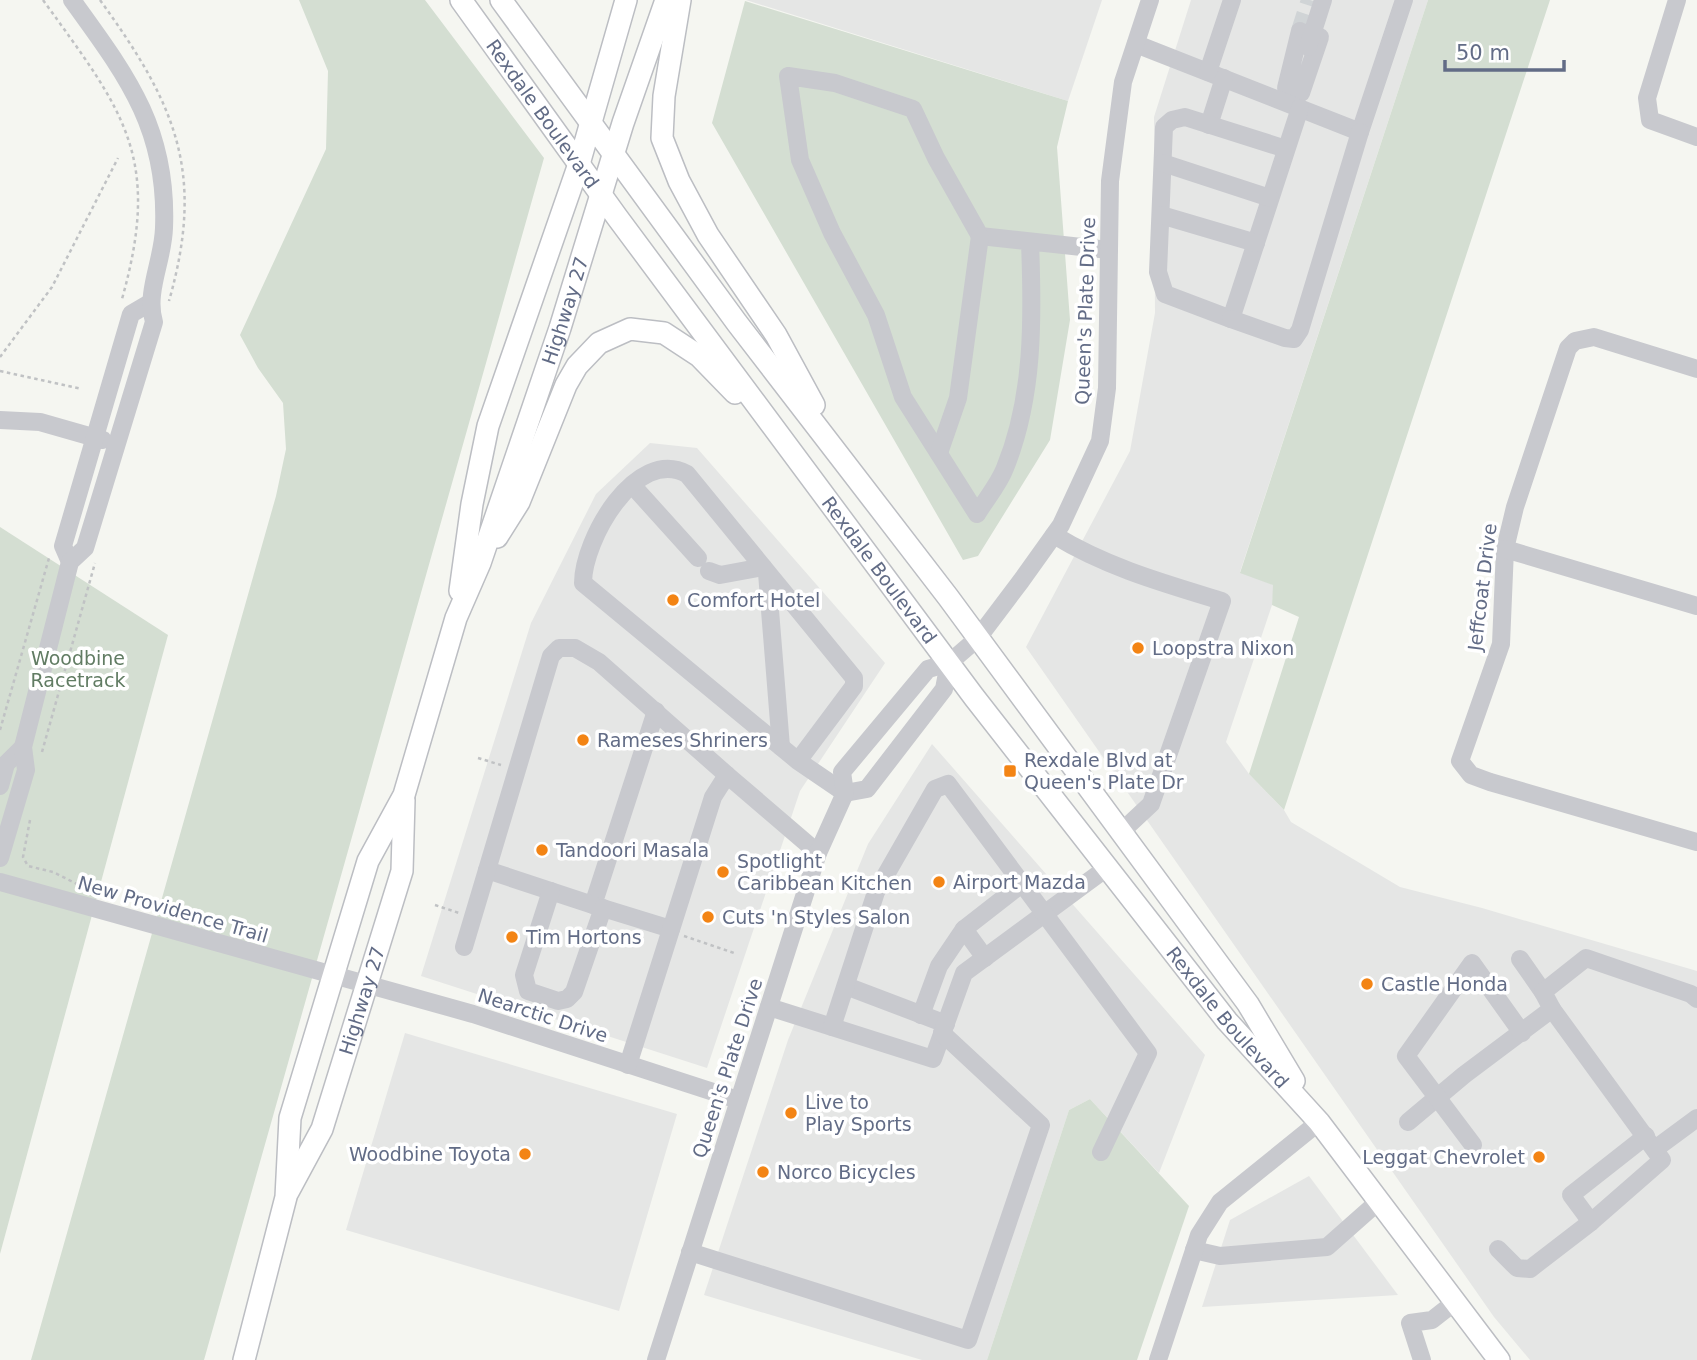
<svg xmlns="http://www.w3.org/2000/svg" width="1697" height="1360" font-family="'DejaVu Sans',sans-serif">
<style>
.built{fill:#e5e6e5}
.green{fill:#d4ded2}
.lines{fill:none;stroke-linecap:round;stroke-linejoin:round}
.minor-tunnel{stroke:#d0d4d6;stroke-width:18;stroke-dasharray:18 9;stroke-linecap:butt}
.major-casing{stroke:#bcbec3;stroke-width:24}
.path{stroke:#c0c2c4;stroke-width:2.5;stroke-dasharray:3.5 3.5;stroke-linecap:butt}
.minor{stroke:#c8c9ce;stroke-width:18}
.major{stroke:#fff;stroke-width:21}
.poi-dot{fill:#f38414;stroke:#fff;stroke-width:2.5}
.labels{text-anchor:middle;stroke-width:7;stroke-linejoin:round;paint-order:stroke}
.street-label{font-size:19px;fill:#626c86;stroke:#fff}
.poi-label{font-size:19px;fill:#626c86;stroke:#fff;text-anchor:start}
.park-label{font-size:19px;fill:#617c63;stroke:#fff}
</style>
<rect width="100%" height="100%" fill="#f5f6f1"/>
<g class="built">
<polygon points="746,0 1102,0 1068,101"/>
<polygon points="1191,0 1428,0 1240,572 1274,585 1272,605 1226,742 1249,774 1284,810 1291,822 1400,887 1482,908 1697,971 1697,1360 1530,1360 1494,1317 1026,647 1130,451 1155,313 1154,117"/>
<polygon points="650,443 697,448 885,663 800,791 707,1068 421,976 531,623 596,494"/>
<polygon points="932,744 1205,1055 1159,1173 1090,1099 1069,1110 987,1360 922,1360 704,1295 788,1040 868,844"/>
<polygon points="405,1033 677,1114 619,1311 346,1230"/>
<polygon points="1309,1176 1398,1295 1202,1307 1230,1220"/>
</g>
<g class="green">
<polygon points="299,0 425,0 544,158 204,1360 31,1360 276,496 286,449 283,403 258,368 240,335 326,149 328,71"/>
<polygon points="1428,0 1550,0 1284,810 1249,774 1299,617 1272,605 1273,585 1240,573"/>
<polygon points="745,1 1068,101 1057,147 1070,320 1050,440 978,556 963,560 712,123"/>
<polygon points="0,527 168,635 0,1254"/>
<polygon points="1090,1099 1189,1206 1137,1360 987,1360 1069,1110"/>
</g>
<g class="lines">
<polyline class="minor-tunnel" points="1300,31 1310,0"/>
<defs>
<g id="major">
<path id="s1" d="M461 0 617 217 974 697 1227 1021 1319 1122 1499 1360"/>
<polyline points="501,0 737,323 948,597 1248,1004 1294,1081"/>
<polyline points="680,0 664,96 662,138 679,181 708,235 776,335 814,405"/>
<polyline points="497,537 519,502 566,385 577,366 599,343 630,329 664,333 699,356 735,393"/>
<polyline points="460,591 472,504 488,426 579,164 626,0"/>
<path id="s2" d="M288 1192 322 1129 402 871 404 800"/>
<path id="s3" d="M244 1360 286 1197 290 1118 368 861 404 795 456 618 480 563 560 328 623 123 666 0"/>
</g>
</defs>
<use href="#major" class="major-casing"/>
<g class="path">
<path d="M43 0C124 112 162 157 122 299"/>
<path d="M100 0C175 104 206 171 169 301"/>
<polyline points="0,357 52,287 118,158"/>
<polyline points="0,371 82,389"/>
<polyline points="0,730 49,558"/>
<polyline points="42,752 95,563"/>
<polyline points="478,758 501,765"/>
<polyline points="30,820 23,857 28,866 53,872 81,886"/>
<polyline points="435,905 459,913"/>
<polyline points="684,936 734,953"/>
</g>
<g class="minor">
<polyline points="1677,0 1647,98 1650,120 1697,137"/>
<polyline points="1300,31 1286,88 1292,97 1301,93 1320,37"/>
<polyline points="1136,44 1360,132 1404,0"/>
<polyline points="1308,47 1323,0"/>
<polyline points="1208,72 1232,0"/>
<polyline points="1209,125 1224,78"/>
<polyline points="1286,149 1185,117 1172,120 1164,127 1158,272 1165,294 1231,319 1300,108"/>
<polyline points="1163,163 1270,198"/>
<polyline points="1161,215 1256,243"/>
<path d="M1030 243C1033 318 1034 397 1005 468 999 484 986 499 977 514L903 397 876 315 832 233 800 160 788 76 835 83 913 109 936 158 980 236 1109 250"/>
<polyline points="1231,319 1285,338 1294,339 1300,330 1360,132"/>
<polyline points="1697,369 1594,337 1575,341 1568,348 1515,507 1505,549 1501,644 1460,761 1471,775 1490,782 1697,842"/>
<polyline points="0,420 40,422 103,440"/>
<polyline points="939,453 958,398 980,236"/>
<polyline points="633,486 698,558"/>
<path d="M1054 535C1106 567 1163 583 1222 601L1151 804 1121 832"/>
<polyline points="1505,549 1697,606"/>
<polyline points="70,562 63,546 131,314 148,304"/>
<polyline points="709,571 720,575 763,567"/>
<polyline points="767,573 781,747"/>
<polyline points="656,711 593,905 671,929"/>
<path d="M798 761 854 686V678L687 474C636 446 583 540 583 583L798 761 845 793"/>
<polyline points="0,786 6,764 23,747"/>
<polyline points="845,793 867,789 944,689 949,663"/>
<path d="M0 858 26 770 23 747 70 562 85 548 154 322C145 292 163 261 164 228 168 129 127 76 72 0"/>
<polyline points="487,870 593,905"/>
<polyline points="0,882 473,1014 738,1100"/>
<polyline points="551,891 524,975 528,991 558,1001 567,999 574,992 603,908"/>
<polyline points="464,947 551,656 559,648 575,648 599,662 727,775"/>
<polyline points="985,958 964,929 1023,883"/>
<polyline points="1520,959 1543,992"/>
<polyline points="846,986 946,1024"/>
<polyline points="769,1007 933,1059 964,973 1108,867"/>
<polyline points="1552,1009 1543,992 1586,958 1691,994 1697,999"/>
<polyline points="921,1015 939,966 964,929"/>
<polyline points="832,1027 876,892 935,789 948,784 1148,1053 1101,1152"/>
<polyline points="628,1065 713,797 727,775 818,853"/>
<polyline points="1408,1122 1464,1075 1552,1009 1662,1160 1591,1222 1530,1269 1517,1268 1498,1249"/>
<polyline points="1473,1145 1406,1056 1472,963 1522,1033"/>
<polyline points="1655,1149 1697,1118"/>
<polyline points="1591,1222 1571,1195 1646,1136"/>
<polyline points="1194,1250 1220,1256 1327,1247 1379,1201"/>
<polyline points="690,1252 968,1340 1041,1125 942,1033"/>
<polyline points="656,1360 818,853 845,793 842,772 928,669 949,663 978,638 1021,581 1061,525 1100,441 1107,388 1110,181 1123,82 1150,0"/>
<polyline points="1158,1360 1199,1235 1220,1202 1319,1122"/>
<polyline points="1422,1360 1410,1323 1432,1320 1455,1302"/>
</g>
<use href="#major" class="major"/>
</g>
<g class="poi-dot">
<circle cx="673" cy="600" r="7"/>
<circle cx="1138" cy="648" r="7"/>
<circle cx="583" cy="740" r="7"/>
<rect x="1003" y="764" width="14" height="14" rx="3.5"/>
<circle cx="542" cy="850" r="7"/>
<circle cx="723" cy="872" r="7"/>
<circle cx="939" cy="882" r="7"/>
<circle cx="708" cy="917" r="7"/>
<circle cx="512" cy="937" r="7"/>
<circle cx="1367" cy="984" r="7"/>
<circle cx="791" cy="1113" r="7"/>
<circle cx="525" cy="1154" r="7"/>
<circle cx="1539" cy="1157" r="7"/>
<circle cx="763" cy="1172" r="7"/>
</g>
<g class="labels">
<g class="street-label">
<text dy="7" stroke="none"><textPath href="#s1" startOffset="140">Rexdale Boulevard</textPath></text>
<text dy="7" stroke="none"><textPath href="#s3" startOffset="1102">Highway 27</textPath></text>
<text transform="translate(1085 311) rotate(-88)" y="7">Queen's Plate Drive</text>
<text dy="7" stroke="none"><textPath href="#s1" startOffset="707">Rexdale Boulevard</textPath></text>
<text transform="translate(1482 587) rotate(-83)" y="7">Jeffcoat Drive</text>
<text transform="translate(173 909) rotate(16)" y="7">New Providence Trail</text>
<text dy="7" stroke="none"><textPath href="#s2" startOffset="206">Highway 27</textPath></text>
<text transform="translate(543 1015) rotate(18)" y="7">Nearctic Drive</text>
<text dy="7" stroke="none"><textPath href="#s1" startOffset="1274">Rexdale Boulevard</textPath></text>
<text transform="translate(727 1068) rotate(-72)" y="7">Queen's Plate Drive</text>
</g>
<g class="poi-label">
<text x="687" y="607">Comfort Hotel</text>
<text x="1152" y="655">Loopstra Nixon</text>
<text x="597" y="747">Rameses Shriners</text>
<text x="1024" y="767">Rexdale Blvd at<tspan x="1024" dy="22">Queen's Plate Dr</tspan></text>
<text x="556" y="857">Tandoori Masala</text>
<text x="737" y="868">Spotlight<tspan x="737" dy="22">Caribbean Kitchen</tspan></text>
<text x="953" y="889">Airport Mazda</text>
<text x="722" y="924">Cuts 'n Styles Salon</text>
<text x="526" y="944">Tim Hortons</text>
<text x="1381" y="991">Castle Honda</text>
<text x="805" y="1109">Live to<tspan x="805" dy="22">Play Sports</tspan></text>
<text x="511" y="1161" text-anchor="end">Woodbine Toyota</text>
<text x="1525" y="1164" text-anchor="end">Leggat Chevrolet</text>
<text x="777" y="1179">Norco Bicycles</text>
</g>
<g class="park-label">
<text x="78" y="665">Woodbine<tspan x="78" dy="22">Racetrack</tspan></text>
</g>
</g>
<path d="M1445 60v10h119v-10" fill="none" stroke="#626c86" stroke-width="3.5"/>
<text x="1456" y="60" font-size="21" fill="#626c86" stroke="#ffffff" stroke-width="5" paint-order="stroke">50 m</text>
</svg>
